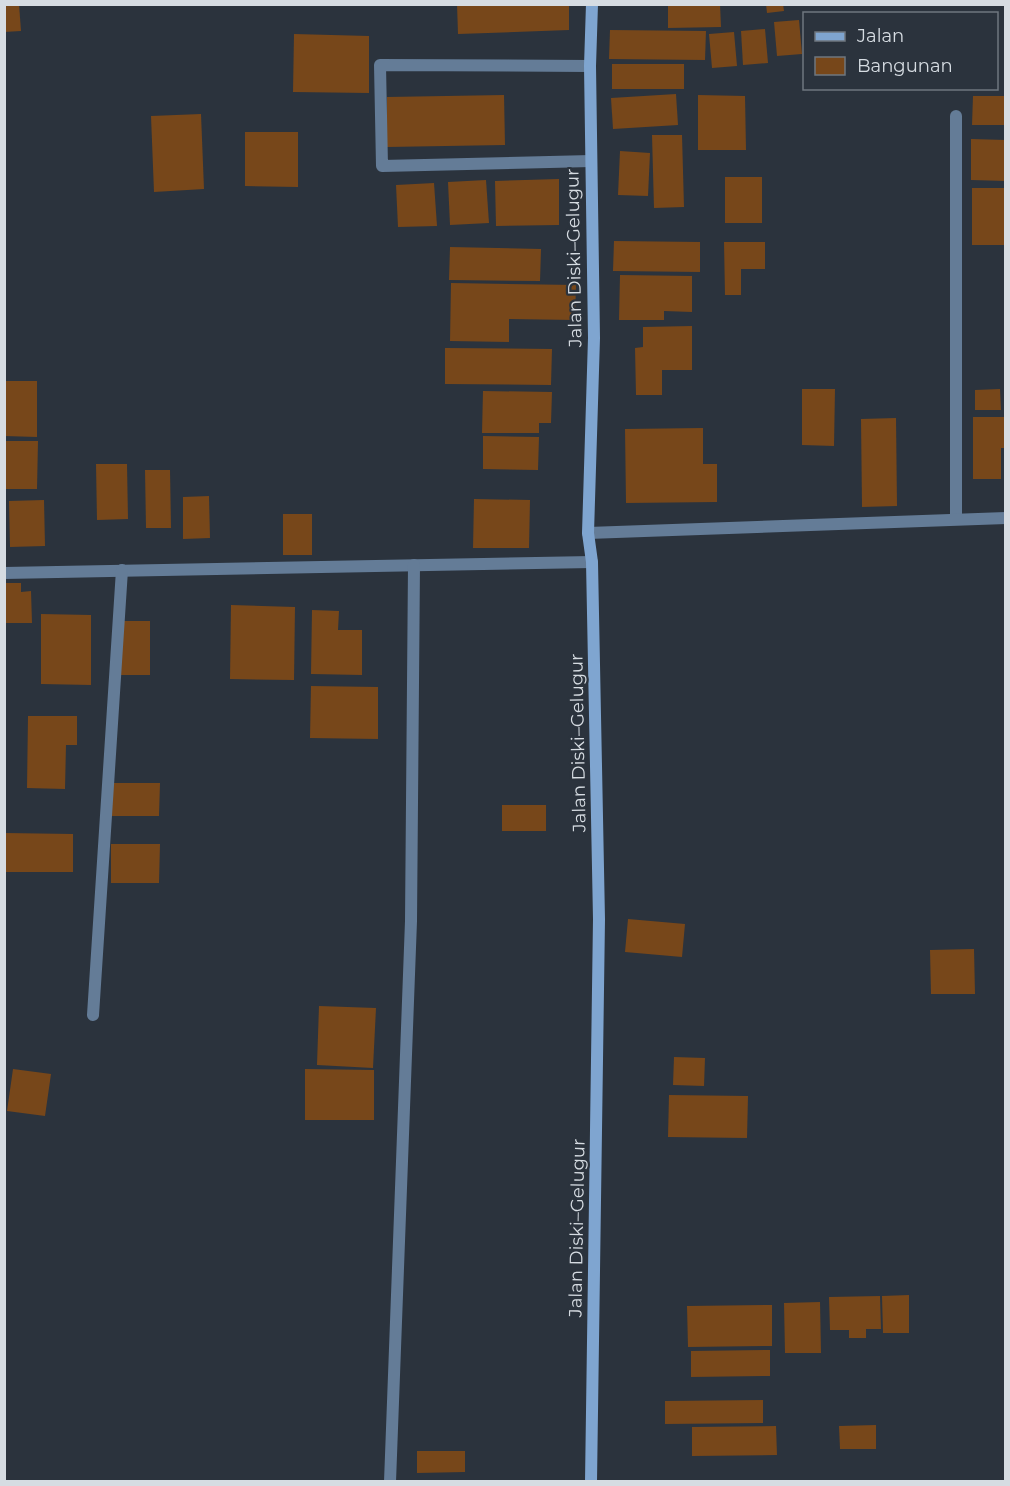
<svg xmlns="http://www.w3.org/2000/svg" width="1010" height="1486" font-family="Montserrat,sans-serif">
<style>
.building{fill:#77471a}
.lines{fill:none;stroke-linecap:round;stroke-linejoin:round}
.service{stroke:#647c97;stroke-width:12}
.minor{stroke:#647c97;stroke-width:12}
.secondary{stroke:#7fa5d0;stroke-width:12}
.labels{text-anchor:middle;stroke-width:4.5;stroke-linejoin:round;paint-order:stroke}
.street-label{font-size:18px;fill:#d6dce2;stroke:#2b333d}
</style>
<rect width="100%" height="100%" fill="#2b333d"/>
<g class="building">
<polygon points="4,4 19,4 21,31 4,32"/>
<polygon points="457,4 569,4 569,30 458,34"/>
<polygon points="668,4 720,4 721,27 668,28"/>
<polygon points="766,4 783,4 784,11 767,13"/>
<polygon points="799,20 802,54 777,56 774,22"/>
<polygon points="765,29 768,63 743,65 741,31"/>
<polygon points="610,30 706,31 705,60 609,59"/>
<polygon points="734,32 737,66 712,68 709,34"/>
<polygon points="294,34 369,36 369,93 293,92"/>
<rect x="612" y="64" width="72" height="25"/>
<polygon points="676,94 678,125 613,129 611,98"/>
<polygon points="504,95 505,145 387,147 387,97"/>
<polygon points="698,95 745,96 746,150 698,150"/>
<polygon points="973,96 1006,96 1006,125 972,125"/>
<polygon points="201,114 204,189 154,192 151,116"/>
<polygon points="245,132 298,132 298,187 245,186"/>
<polygon points="652,135 682,135 684,207 654,208"/>
<polygon points="971,139 1006,140 1006,181 971,180"/>
<polygon points="620,151 650,153 648,196 618,195"/>
<rect x="725" y="177" width="37" height="46"/>
<polygon points="559,179 559,225 496,226 495,181"/>
<polygon points="486,180 489,223 450,225 448,182"/>
<polygon points="434,183 437,226 398,227 396,185"/>
<polygon points="972,188 1006,188 1005,245 972,245"/>
<polygon points="614,241 700,242 700,272 613,271"/>
<polygon points="724,242 765,242 765,269 741,269 741,295 725,295"/>
<polygon points="450,247 541,249 540,281 449,280"/>
<polygon points="620,275 692,276 692,312 664,311 664,320 619,320"/>
<polygon points="451,283 576,285 575,320 509,319 509,342 450,341"/>
<polygon points="692,326 692,370 662,370 662,395 636,395 635,348 643,347 643,327"/>
<polygon points="445,348 552,349 551,385 445,384"/>
<polygon points="4,381 37,381 37,437 4,436"/>
<polygon points="802,389 835,389 834,446 802,445"/>
<polygon points="1000,389 1001,410 975,410 975,390"/>
<polygon points="483,391 552,392 551,423 539,423 539,433 482,433"/>
<polygon points="973,417 1006,417 1006,448 1001,448 1001,479 973,479"/>
<polygon points="896,418 897,506 862,507 861,419"/>
<polygon points="703,428 703,464 717,464 717,502 626,503 625,429"/>
<polygon points="483,436 539,437 538,470 483,469"/>
<polygon points="4,441 38,441 37,489 4,489"/>
<polygon points="96,464 127,464 128,519 97,520"/>
<polygon points="145,470 170,470 171,528 146,528"/>
<polygon points="209,496 210,538 183,539 183,497"/>
<polygon points="474,499 530,500 529,548 473,548"/>
<polygon points="44,500 45,546 10,547 9,501"/>
<rect x="283" y="514" width="29" height="41"/>
<polygon points="4,583 21,583 21,592 31,591 32,623 4,623"/>
<polygon points="231,605 295,607 294,680 230,679"/>
<polygon points="312,610 339,611 338,630 362,630 362,675 311,674"/>
<polygon points="41,614 91,615 91,685 41,684"/>
<polygon points="121,621 150,621 150,675 120,675"/>
<polygon points="311,686 378,687 378,739 310,738"/>
<polygon points="28,716 77,716 77,745 66,745 65,789 27,788"/>
<polygon points="110,783 160,783 159,816 110,816"/>
<rect x="502" y="805" width="44" height="26"/>
<polygon points="5,833 73,834 73,872 5,872"/>
<polygon points="111,844 160,844 159,883 111,883"/>
<polygon points="628,919 685,924 682,957 625,952"/>
<polygon points="974,949 975,994 931,994 930,950"/>
<polygon points="319,1006 376,1008 373,1068 317,1065"/>
<polygon points="674,1057 705,1058 704,1086 673,1085"/>
<polygon points="13,1069 51,1074 45,1116 7,1111"/>
<polygon points="305,1069 374,1070 374,1120 305,1120"/>
<polygon points="669,1095 748,1096 747,1138 668,1137"/>
<polygon points="909,1295 909,1333 883,1333 882,1296"/>
<polygon points="880,1296 881,1329 866,1329 866,1338 849,1338 849,1330 830,1330 829,1297"/>
<polygon points="820,1302 821,1353 785,1353 784,1303"/>
<polygon points="772,1305 772,1346 688,1347 687,1306"/>
<polygon points="770,1350 770,1376 691,1377 691,1351"/>
<polygon points="763,1400 763,1423 665,1424 665,1401"/>
<polygon points="876,1425 876,1449 840,1449 839,1426"/>
<polygon points="776,1426 777,1455 692,1456 692,1427"/>
<polygon points="417,1451 465,1451 465,1472 417,1473"/>
</g>
<g class="lines">
<polyline class="service" points="590,66 380,65 382,166 591,161"/>
<g class="minor">
<polyline points="956,519 956,116"/>
<polyline points="588,533 1006,518"/>
<polyline points="4,573 592,562"/>
<polyline points="93,1015 122,570"/>
<polyline points="390,1482 411,921 414,565"/>
</g>
<polyline class="secondary" points="591,1482 599,919 592,562 588,533 594,338 590,66 592,4"/>
</g>
<g class="labels">
<g class="street-label">
<text transform="translate(574 258) rotate(-91)" y="6">Jalan Diski–Gelugur</text>
<text transform="translate(578 743) rotate(-91)" y="6">Jalan Diski–Gelugur</text>
<text transform="translate(577 1228) rotate(-89)" y="6">Jalan Diski–Gelugur</text>
</g>
</g>
<rect width="1010" height="1486" fill="none" stroke="#d6dce2" stroke-width="12"/>
<rect x="803" y="12" width="195" height="78" fill="#2b333d" stroke="#6f777f" stroke-width="1.5"/>
<rect x="815" y="32" width="30" height="9" fill="#7fa5d0" stroke="#6f777f" stroke-width="1.5"/>
<text x="857" y="42" font-size="18" fill="#d6dce2">Jalan</text>
<rect x="815" y="57" width="30" height="18" fill="#77471a" stroke="#6f777f" stroke-width="1.5"/>
<text x="857" y="72" font-size="18" fill="#d6dce2">Bangunan</text>
</svg>
